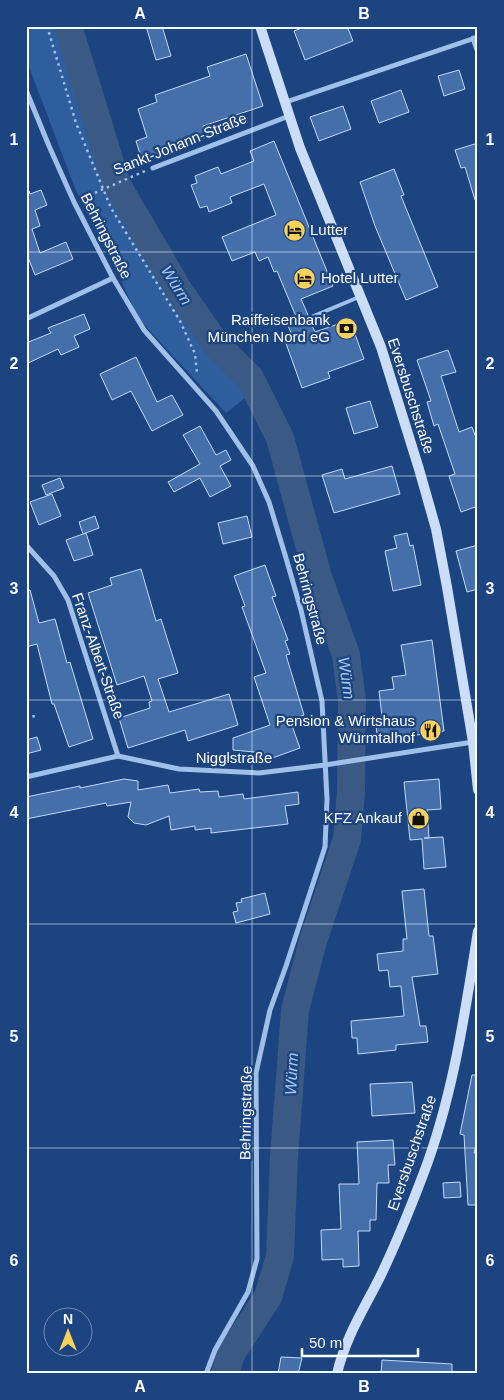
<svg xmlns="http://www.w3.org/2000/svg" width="504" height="1400" font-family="Helvetica,sans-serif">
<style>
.green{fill:#2f5e9f}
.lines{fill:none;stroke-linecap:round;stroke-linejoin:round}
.river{stroke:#3a5985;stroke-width:28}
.building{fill:#446faa;stroke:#c4d9f7}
.path{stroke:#a0bfe9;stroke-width:2.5;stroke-dasharray:2.5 4;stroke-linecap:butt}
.service{stroke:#a0bfe9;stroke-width:4}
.minor{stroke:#a0bfe9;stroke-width:5}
.secondary{stroke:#cbddf7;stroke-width:10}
.grid{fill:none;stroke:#fff;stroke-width:1;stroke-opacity:0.55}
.labels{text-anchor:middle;stroke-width:4.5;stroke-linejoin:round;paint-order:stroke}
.street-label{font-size:15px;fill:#fff;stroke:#1c4480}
.poi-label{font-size:15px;fill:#fff;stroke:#1c4480;text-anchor:end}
.water-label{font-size:16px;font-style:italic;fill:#abc9f1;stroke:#1c4480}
.neatline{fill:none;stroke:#fff;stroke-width:2}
.grid-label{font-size:16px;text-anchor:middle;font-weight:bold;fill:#fff}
</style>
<rect width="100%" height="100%" fill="#1c4480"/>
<polygon class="green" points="26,26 58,26 69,56 100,174 110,194 143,242 177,307 212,357 250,394 226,413 137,317 116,268 94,228 75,188 26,59"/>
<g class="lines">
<polyline class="river" points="68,26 117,185 179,291 216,344 250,378 280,438 318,577 346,655 352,701 351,792 347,839 313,941 295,1010 284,1157 280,1256 268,1297 231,1354 225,1374"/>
</g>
<g class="building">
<polygon points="146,26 162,26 171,56 156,60"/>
<polygon points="307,26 347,26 353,41 305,60 294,31"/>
<polygon points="246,54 263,106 203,126 207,137 142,160 136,141 147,137 138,109 157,102 155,95 210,76 207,67"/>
<polygon points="459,70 465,89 444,96 438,76"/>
<polygon points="401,90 409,112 379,123 371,101"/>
<polygon points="343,106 351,129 319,141 310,117"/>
<polygon points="274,141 333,286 301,299 308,315 305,319 310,321 315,332 350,320 364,359 328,372 330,378 302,388 283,335 291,333 287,323 297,319 277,271 274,272 268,257 259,261 255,252 232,261 222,237 276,215 264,184 230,197 232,203 209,212 207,206 200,208 191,185 197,183 195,176 218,167 221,174 254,161 250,151"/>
<polygon points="478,143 478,200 475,200 465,167 461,168 455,150"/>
<polygon points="394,169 404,195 401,196 438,287 406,300 375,226 360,182"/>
<polygon points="41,190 47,205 35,210 40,226 32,229 40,253 66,242 73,259 35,275 26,252 26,192 29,191 30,194"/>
<polygon points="84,314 90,329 74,336 79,347 61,355 58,349 26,364 26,343 51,333 48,328"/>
<polygon points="448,350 456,372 441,376 459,432 472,427 478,443 478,506 461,512 449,476 455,474 438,424 434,426 427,402 431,401 417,360"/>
<polygon points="136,357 157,402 172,395 183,415 152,431 131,391 112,400 100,374"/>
<polygon points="370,401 378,427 354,434 346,408"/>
<polygon points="200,426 216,455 226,450 231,460 220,466 231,486 210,497 200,478 174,492 168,482 200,464 183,435"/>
<polygon points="392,466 400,494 334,513 322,475 342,469 345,479"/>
<polygon points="60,478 64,488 46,495 42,485"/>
<polygon points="52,494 61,516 39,525 30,502"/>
<polygon points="95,516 99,528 83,534 79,522"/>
<polygon points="247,516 252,537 223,544 218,523"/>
<polygon points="86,533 93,555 74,561 66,540"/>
<polygon points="407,533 410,546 413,545 421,585 393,591 385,551 397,548 394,536"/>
<polygon points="478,545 478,589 467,592 456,551"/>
<polygon points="265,565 276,596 272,597 288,640 285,641 290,654 286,655 304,715 290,720 300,748 267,760 264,753 233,750 233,738 270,725 254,677 266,673 242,607 245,606 234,576"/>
<polygon points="141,569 156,621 161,619 178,673 158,679 169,712 229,694 238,725 188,741 185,730 128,748 119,718 150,708 149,702 152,701 144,676 117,685 88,593 112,585 110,578"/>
<polygon points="30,590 39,623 55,619 67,663 70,662 93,739 69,747 54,704 52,704 37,644 26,647 26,591"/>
<polygon points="432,640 444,731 378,741 376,726 383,725 379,691 394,689 392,677 406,675 401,645"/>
<polygon points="37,737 41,750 26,754 26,740"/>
<polygon points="124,779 138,781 138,790 168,785 170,793 199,789 200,792 218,791 219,797 243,794 244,799 298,792 299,804 285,806 288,824 211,833 211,828 195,830 195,826 171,830 169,816 146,825 134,823 128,817 131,802 107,806 106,803 26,819 26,797 80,786 80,788"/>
<polygon points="439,779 441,809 427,810 429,838 424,838 443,837 446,867 424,869 422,839 410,840 404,782"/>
<polygon points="424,889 429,936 433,936 438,974 412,977 420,1026 426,1026 428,1042 396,1045 396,1050 358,1054 357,1038 352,1038 351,1021 404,1016 401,986 390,987 388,970 379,971 377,954 403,951 403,939 407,939 402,891"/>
<polygon points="265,893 270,914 236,923 233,912 238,911 236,903 242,902 241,899"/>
<polygon points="472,1075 478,1075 478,1137 474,1153 478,1153 478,1205 468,1205 464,1135 460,1134"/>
<polygon points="412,1082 415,1113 372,1116 370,1084"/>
<polygon points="393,1140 395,1165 388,1165 389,1183 377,1183 376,1220 370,1220 370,1231 358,1231 359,1266 343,1267 343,1259 322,1260 321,1230 341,1229 339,1184 359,1184 357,1142"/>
<polygon points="460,1182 461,1197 444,1198 443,1183"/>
<polygon points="281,1357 302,1358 298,1374 278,1374"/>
<polygon points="382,1360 452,1364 452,1374 381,1374"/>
</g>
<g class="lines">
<g class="path">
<polyline points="47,26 76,123 111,208 180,321 195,354 197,373"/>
<polyline points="83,198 145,171"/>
<polyline points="26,718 35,716"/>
</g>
<polyline class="service" points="309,318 359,297"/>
<g class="minor">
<polyline points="473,38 478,53"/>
<polyline points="26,90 49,146 74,202 113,278 144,330 216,411 253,466 269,502 286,558 301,610 322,701 327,799 325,847 286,966 270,1010 256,1073 257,1259 248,1292 215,1350 206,1374"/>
<polyline points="286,102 478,37"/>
<polyline points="153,168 289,116"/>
<polyline points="26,319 113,278"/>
<polyline points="26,545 54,576 68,600 118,756"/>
<polyline points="26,777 118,756 179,769 259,773 325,765 473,742"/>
</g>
<g class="secondary">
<polyline points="260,26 300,148 381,347 419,469 436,529 447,587 473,742 478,790"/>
<path d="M337 1374C345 1338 364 1309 380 1277 396 1244 410 1209 423 1175 453 1097 465 1013 478 931"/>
</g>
</g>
<path class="grid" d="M252 26V1374M26 252H478M26 476H478M26 700H478M26 924H478M26 1148H478"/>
<defs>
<symbol id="hotel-disc" viewBox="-11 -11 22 22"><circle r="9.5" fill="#fad25d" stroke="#1c4480"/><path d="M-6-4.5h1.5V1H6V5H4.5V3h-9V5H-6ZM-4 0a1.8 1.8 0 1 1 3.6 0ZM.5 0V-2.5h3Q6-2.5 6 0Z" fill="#111"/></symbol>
<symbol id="bank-disc" viewBox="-11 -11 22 22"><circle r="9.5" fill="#fad25d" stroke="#1c4480"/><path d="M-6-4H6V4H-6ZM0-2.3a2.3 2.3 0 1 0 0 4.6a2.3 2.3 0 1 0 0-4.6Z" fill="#111"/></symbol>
<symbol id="restaurant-disc" viewBox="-11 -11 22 22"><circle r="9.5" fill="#fad25d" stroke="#1c4480"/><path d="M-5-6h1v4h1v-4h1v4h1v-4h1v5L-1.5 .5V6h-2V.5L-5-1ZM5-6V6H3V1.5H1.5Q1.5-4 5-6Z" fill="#111"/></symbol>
<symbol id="shop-disc" viewBox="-11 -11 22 22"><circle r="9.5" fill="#fad25d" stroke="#1c4480"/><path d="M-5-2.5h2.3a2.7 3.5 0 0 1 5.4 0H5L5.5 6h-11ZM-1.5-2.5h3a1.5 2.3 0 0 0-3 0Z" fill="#111"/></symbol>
</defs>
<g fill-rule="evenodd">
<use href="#hotel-disc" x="282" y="218" width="25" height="25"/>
<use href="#hotel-disc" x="292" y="266" width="25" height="25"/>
<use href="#bank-disc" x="334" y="316" width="25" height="25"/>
<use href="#restaurant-disc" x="418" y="718" width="25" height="25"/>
<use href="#shop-disc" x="406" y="806" width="25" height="25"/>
</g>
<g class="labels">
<g class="street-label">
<text transform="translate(180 144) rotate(-22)" y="5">Sankt-Johann-Straße</text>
<text transform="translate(106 236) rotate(63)" y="5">Behringstraße</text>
<text transform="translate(411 396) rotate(72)" y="5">Eversbuschstraße</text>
<text transform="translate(310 599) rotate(75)" y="5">Behringstraße</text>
<text transform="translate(98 656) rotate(71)" y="5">Franz-Albert-Straße</text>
<text x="234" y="763">Nigglstraße</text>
<text transform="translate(246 1113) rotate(-89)" y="5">Behringstraße</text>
<text transform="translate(412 1153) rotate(-71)" y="5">Eversbuschstraße</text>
</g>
<g class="poi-label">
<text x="310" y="235" text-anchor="start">Lutter</text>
<text x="321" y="283" text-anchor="start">Hotel Lutter</text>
<text x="330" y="325">Raiffeisenbank<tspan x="330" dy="17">München Nord eG</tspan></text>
<text x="415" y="726">Pension &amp; Wirtshaus<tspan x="415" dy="17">Würmtalhof</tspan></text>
<text x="402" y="823">KFZ Ankauf</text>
</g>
<g class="water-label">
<text transform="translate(177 285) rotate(58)" y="6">Würm</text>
<text transform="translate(347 678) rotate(82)" y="6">Würm</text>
<text transform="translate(291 1074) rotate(-87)" y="6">Würm</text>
</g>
</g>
<rect width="504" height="1400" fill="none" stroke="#1c4480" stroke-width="55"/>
<g transform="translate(68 1332)"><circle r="24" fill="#1c4480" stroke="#778fb3"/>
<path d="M0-4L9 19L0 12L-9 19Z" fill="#fad25d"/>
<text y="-8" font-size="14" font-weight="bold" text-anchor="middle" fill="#ffffff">N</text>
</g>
<path d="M302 1348v8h116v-8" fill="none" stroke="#ffffff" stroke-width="2.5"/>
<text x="309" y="1348" font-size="15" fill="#ffffff" stroke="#1c4480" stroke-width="4" paint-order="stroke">50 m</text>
<rect x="28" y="28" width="448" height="1344" class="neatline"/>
<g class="grid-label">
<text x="140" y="19">A</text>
<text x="364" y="19">B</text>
<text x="14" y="145">1</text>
<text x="490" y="145">1</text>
<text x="14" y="369">2</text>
<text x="490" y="369">2</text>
<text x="14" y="594">3</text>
<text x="490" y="594">3</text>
<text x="14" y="818">4</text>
<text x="490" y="818">4</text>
<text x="14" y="1042">5</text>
<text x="490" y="1042">5</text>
<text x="14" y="1266">6</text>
<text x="490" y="1266">6</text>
<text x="140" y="1392">A</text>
<text x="364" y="1392">B</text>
</g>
</svg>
